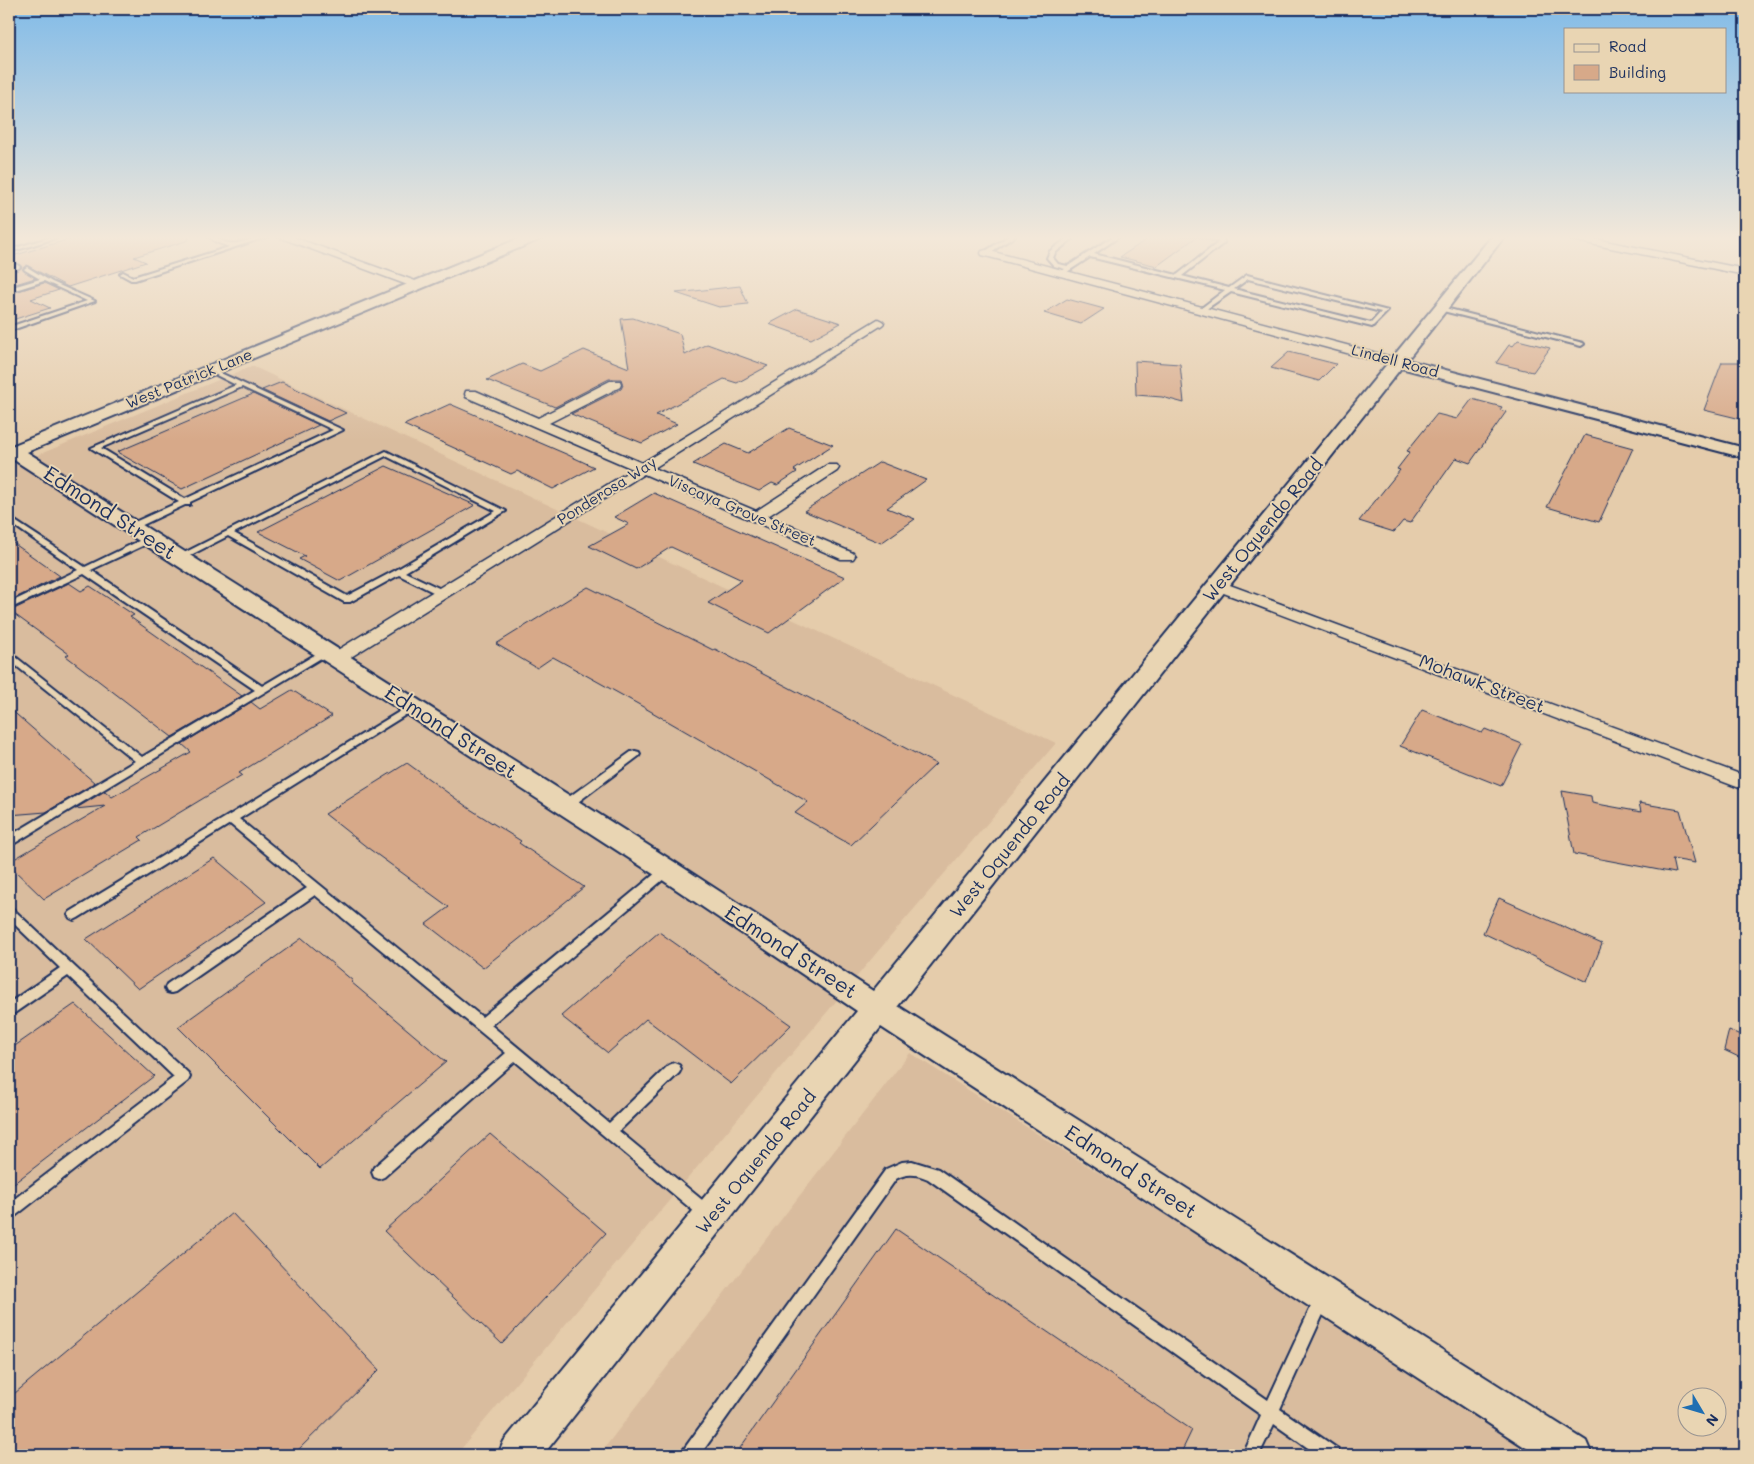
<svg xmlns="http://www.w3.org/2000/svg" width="1754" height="1464" font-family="Mali,sans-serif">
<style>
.built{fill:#d9bc9e}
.building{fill:#d7a989;stroke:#1b2f5e}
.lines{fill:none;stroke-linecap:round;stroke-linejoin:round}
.service-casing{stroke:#1b2f5e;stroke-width:4}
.minor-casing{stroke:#1b2f5e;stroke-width:3}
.tertiary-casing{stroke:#1b2f5e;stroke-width:4}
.service{fill:#e9d5b3;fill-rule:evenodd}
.minor{fill:#e9d5b3;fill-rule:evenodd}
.tertiary{fill:#e9d5b3;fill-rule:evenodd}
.labels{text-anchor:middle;stroke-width:4;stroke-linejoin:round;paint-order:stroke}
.far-street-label{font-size:15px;fill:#1b2f5e;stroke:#e9d5b3}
.street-label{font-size:18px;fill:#1b2f5e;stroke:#e9d5b3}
.near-street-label{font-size:21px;fill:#1b2f5e;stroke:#e9d5b3}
</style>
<rect width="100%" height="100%" fill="#e5ccab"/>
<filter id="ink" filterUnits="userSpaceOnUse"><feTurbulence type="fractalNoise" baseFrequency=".02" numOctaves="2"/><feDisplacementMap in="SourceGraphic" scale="10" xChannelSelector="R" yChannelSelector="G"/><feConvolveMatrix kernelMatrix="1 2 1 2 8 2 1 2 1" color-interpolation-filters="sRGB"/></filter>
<g filter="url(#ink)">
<g class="built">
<polygon points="252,366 1056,743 879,950 456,1455 9,1455 9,467"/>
<polygon points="910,1053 1544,1455 599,1455"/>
</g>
<g class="building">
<polygon points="80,236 188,236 189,240 134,257 146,262 68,287 26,265 23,270 35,278 9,286 9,267 16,271 22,267 9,259 9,257"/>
<polygon points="1152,236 1198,236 1157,266 1120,257"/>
<polygon points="44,283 59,290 31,299 50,308 9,321 9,294"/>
<polygon points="740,286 748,304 719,307 676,293"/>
<polygon points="1067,299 1097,307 1104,309 1081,324 1044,313"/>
<polygon points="797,309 841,323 811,339 769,324"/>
<polygon points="633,318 680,334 685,355 707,344 768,366 737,383 724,379 656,415 677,424 642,443 571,414 621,389 623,385 621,379 609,379 555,407 487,380 522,364 540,371 584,350 629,368 621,319"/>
<polygon points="1518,340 1550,348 1533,372 1496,363 1509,345 1513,346"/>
<polygon points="1289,352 1336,364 1319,381 1271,368"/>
<polygon points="1135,361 1180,364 1184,403 1162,397 1136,395"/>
<polygon points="1722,362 1745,362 1745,420 1704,410"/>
<polygon points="282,382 346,413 328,421 262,390"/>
<polygon points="253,394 319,425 182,489 117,452"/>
<polygon points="1472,399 1502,407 1500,410 1506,412 1470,463 1456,458 1410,523 1403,521 1394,532 1359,521 1400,470 1397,469 1410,452 1407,451 1437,414 1457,419"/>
<polygon points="450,404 566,454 594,467 553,489 517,471 511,474 404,425"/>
<polygon points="789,428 833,445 794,470 797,472 777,485 772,483 759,491 693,464 726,444 748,453"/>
<polygon points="1585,435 1633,448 1599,522 1547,507"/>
<polygon points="880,462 926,480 887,508 915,519 881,543 804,511"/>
<polygon points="386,466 475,505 340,581 299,559 305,556 258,532"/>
<polygon points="654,493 805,560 845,577 769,633 708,603 742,580 671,547 636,569 589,546 629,524 614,517"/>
<polygon points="9,540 60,576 9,601"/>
<polygon points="69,583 81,591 90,586 134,615 130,617 242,696 172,737 66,656 69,654 10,611"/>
<polygon points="588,587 713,650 715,649 936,764 851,845 795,813 808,802 638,704 553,657 537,668 496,644"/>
<polygon points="292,690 332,716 239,773 242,775 139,837 142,840 44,899 9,865 9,862 105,806 75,809 105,791 112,797 191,752 182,744 251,702 260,709"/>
<polygon points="9,708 95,783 46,812 9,815"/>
<polygon points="1422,710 1482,733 1485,729 1522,744 1501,786 1400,746"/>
<polygon points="407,763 470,809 521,841 519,843 584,887 483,968 426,924 449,907 368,848 325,814"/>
<polygon points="1562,791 1591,796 1592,803 1641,812 1639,803 1680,810 1695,863 1672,859 1675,873 1574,854"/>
<polygon points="214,858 266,902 138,989 86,939"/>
<polygon points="1499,898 1602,944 1587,982 1483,933"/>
<polygon points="659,932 791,1025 731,1084 646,1019 608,1053 561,1016"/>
<polygon points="302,938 353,981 351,982 446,1062 320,1169 178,1027"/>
<polygon points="75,1004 154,1076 9,1187 9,1050"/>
<polygon points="1729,1030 1745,1037 1745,1060 1724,1050"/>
<polygon points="490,1134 606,1233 502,1344 384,1231"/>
<polygon points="232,1213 379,1370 293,1455 9,1455 9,1398"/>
<polygon points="896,1229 1192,1430 1180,1455 735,1455"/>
</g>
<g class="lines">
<defs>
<g id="service">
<polygon points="54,236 62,236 17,250 12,249"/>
<path d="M208 236C217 235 222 243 230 243 244 245 255 235 269 236L135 280H131L120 274 123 272 133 277 229 247 216 242Z"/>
<polygon points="1009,236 1015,236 988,254 984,254 984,252"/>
<path d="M1070 236H1076L1055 253 1053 258 1058 264 1068 266 1114 236H1120L1094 254 1177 275 1219 242 1200 236 1221 238 1224 240V243L1182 276 1229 288 1247 275 1388 311 1372 327 1231 292 1202 312 1200 311V309L1225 290 1090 257 1064 274H1060V272L1065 269 1054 266 1047 258 1050 251ZM1248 279 1381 312 1371 323 1234 289Z"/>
<polygon points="9,261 19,266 20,267 17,269 9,265"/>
<polygon points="27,267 52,282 95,301 9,331 9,327 87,301 44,281 9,292 9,288 40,279 25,270 24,269"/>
<polygon points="1441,307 1583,343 1584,344 1581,346 1439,310 1438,309"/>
<path d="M208 369H212L343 430 190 502V505H185L134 529H128V525L179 502 91 448 236 385 208 371ZM242 387 333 430 185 499 101 448Z"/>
<path d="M386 451 506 511 405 572 445 591 446 593 445 595H439L399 575 350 602H344L228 536 181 560H175L174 558ZM386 456 496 511 396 570 347 596 234 533Z"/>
<polygon points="9,517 85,567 147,537 153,537 153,541 91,570 262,686 323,650 329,650 331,652 15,843 9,843 9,834 11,835 135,761 9,660 9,653 12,654 142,757 255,690 84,574 9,609 9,603 78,570 9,522"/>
<polygon points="412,704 417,707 415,709 239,819 482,1017 663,867 671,867 673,870 671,873 491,1025 609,1123 669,1065 674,1063 679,1065 681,1069 679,1073 619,1131 713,1209 715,1214 713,1219 708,1221 703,1219 515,1061 384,1177 379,1179 374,1177 372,1172 374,1167 506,1053 315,895 175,992 171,993 167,992 165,988 167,984 307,888 230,824 78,918 74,920 70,918 68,915 70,912"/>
<polygon points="635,751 639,752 640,754 639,756 570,808 562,808 561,805 562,802 631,752"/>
<polygon points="9,908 13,909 188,1073 190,1077 188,1081 14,1217 9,1219 9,1203 174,1077 68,976 13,1014 9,1015 9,1003 60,968 9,919"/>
<path d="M912 1161 938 1169 1268 1400 1317 1294 1322 1291 1327 1294 1330 1299 1280 1409 1338 1449 1340 1455H1318L1274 1424 1259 1455H1243L1261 1415 928 1179C916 1174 907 1173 896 1179L700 1455H682L684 1449 886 1169 902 1162Z"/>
</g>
<g id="minor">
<polygon points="276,236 290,236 421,283 423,285 421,287 413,287"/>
<polygon points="1561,236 1580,236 1745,269 1745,275 1566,239"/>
<polygon points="986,250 1403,360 1405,363 1399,367 1395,366 982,255 981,253 982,251"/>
<polygon points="878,319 882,321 884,323 882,325 654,468 756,511 827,465 837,465 839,468 837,471 768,516 853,553 855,556 853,559 841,559 644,474 343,662 337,663 331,662 328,658 331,654 633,469 466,397 465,394 466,391 476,391 538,418 610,381 620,381 621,384 620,387 549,423 642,463"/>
<polygon points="1219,581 1745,776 1745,790 1213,589 1211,586 1213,583"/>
</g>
<polygon id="tertiary" points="525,236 542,236 541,239 27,452 676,863 873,991 1492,236 1505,236 1407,360 1745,448 1745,458 1401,368 898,1006 1586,1441 1592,1455 1537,1455 881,1027 543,1455 498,1455 504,1441 857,1011 658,877 11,458 9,458 9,447"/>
</defs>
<use href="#service" class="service-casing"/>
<use href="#minor" class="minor-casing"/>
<use href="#tertiary" class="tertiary-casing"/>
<use href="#service" class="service"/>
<use href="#minor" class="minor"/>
<use href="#tertiary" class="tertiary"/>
</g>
</g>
<linearGradient id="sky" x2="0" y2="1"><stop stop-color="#81bbe8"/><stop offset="0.54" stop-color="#f3e8d9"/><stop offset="1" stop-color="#f3e8d9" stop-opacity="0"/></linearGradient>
<rect width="1754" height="441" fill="url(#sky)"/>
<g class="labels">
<g class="far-street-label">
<text transform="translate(1395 361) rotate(15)" y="5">Lindell Road</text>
<text transform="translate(189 379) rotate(-22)" y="5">West Patrick Lane</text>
<text transform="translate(607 491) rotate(-32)" y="5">Ponderosa Way</text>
<text transform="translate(742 511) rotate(23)" y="5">Viscaya Grove Street</text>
</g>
<g class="street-label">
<text transform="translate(1263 530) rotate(-51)" y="6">West Oquendo Road</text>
<text transform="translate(1482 684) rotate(21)" y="6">Mohawk Street</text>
<text transform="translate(1010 846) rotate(-51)" y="6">West Oquendo Road</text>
<text transform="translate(756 1162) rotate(-51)" y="6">West Oquendo Road</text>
</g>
<g class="near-street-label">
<text transform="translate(110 513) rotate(33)" y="7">Edmond Street</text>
<text transform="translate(451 732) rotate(33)" y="7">Edmond Street</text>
<text transform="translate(791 952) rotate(33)" y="7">Edmond Street</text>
<text transform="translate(1131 1172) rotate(33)" y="7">Edmond Street</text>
</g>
</g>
<rect width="1754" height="1464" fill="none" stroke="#e9d5b3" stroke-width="30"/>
<rect x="15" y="15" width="1724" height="1434" fill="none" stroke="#1b2f5e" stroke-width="2" filter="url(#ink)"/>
<rect x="1564" y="28" width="162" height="65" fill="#e9d5b3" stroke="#979391"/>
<rect x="1574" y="44" width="25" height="8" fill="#e9d5b3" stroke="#979391"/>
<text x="1609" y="52" font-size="15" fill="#1b2f5e">Road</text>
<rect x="1574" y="65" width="25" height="15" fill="#d7a989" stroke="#979391"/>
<text x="1609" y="78" font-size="15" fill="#1b2f5e">Building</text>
<g transform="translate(1702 1412) rotate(128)"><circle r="24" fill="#e9d5b3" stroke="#979391"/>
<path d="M0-4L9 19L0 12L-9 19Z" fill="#1f6fb2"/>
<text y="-8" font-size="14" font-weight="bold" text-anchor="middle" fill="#1b2f5e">N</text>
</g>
</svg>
